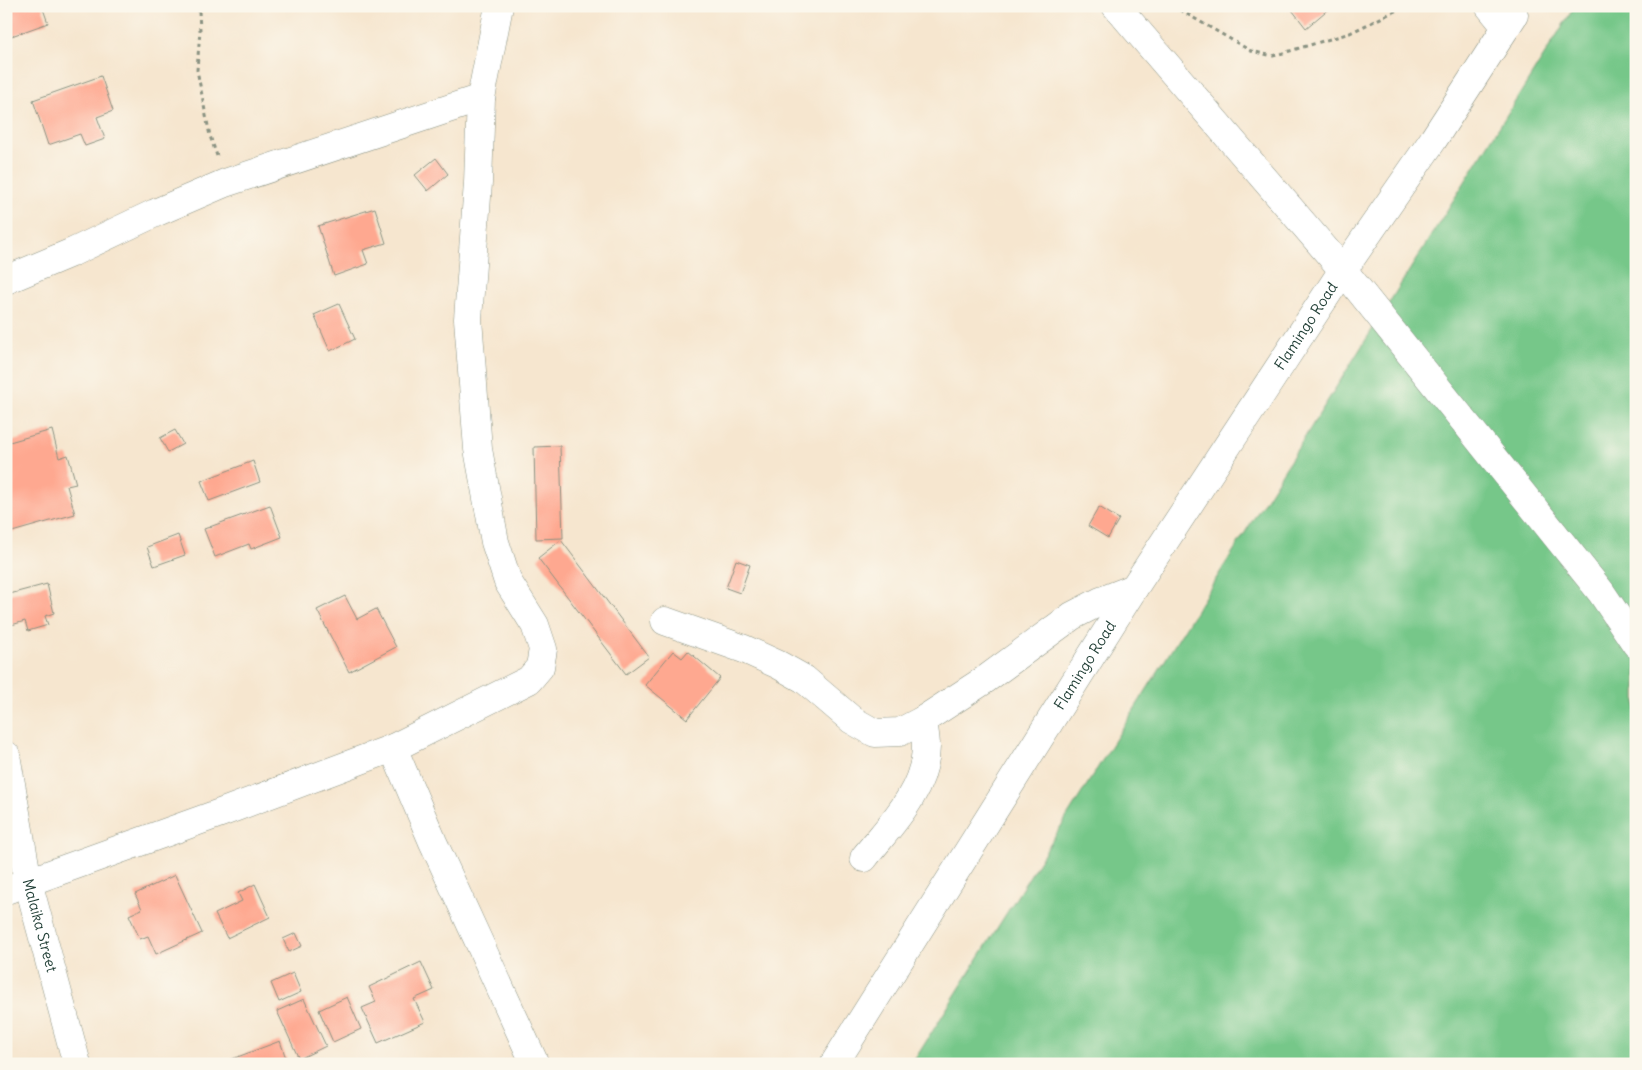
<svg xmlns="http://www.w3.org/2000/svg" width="1642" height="1070" font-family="Delius,sans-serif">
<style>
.green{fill:#76c789;stroke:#4a825e}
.building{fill:#fea890}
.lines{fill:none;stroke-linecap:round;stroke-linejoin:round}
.minor-casing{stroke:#8a9282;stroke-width:29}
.path{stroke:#8a9282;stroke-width:3;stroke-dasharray:4 4;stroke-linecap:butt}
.minor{stroke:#fff;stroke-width:28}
.labels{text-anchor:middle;stroke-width:4.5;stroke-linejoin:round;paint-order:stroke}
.street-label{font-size:15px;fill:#1f3d34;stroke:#fbf7ec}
</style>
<rect width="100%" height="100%" fill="#fbf7ec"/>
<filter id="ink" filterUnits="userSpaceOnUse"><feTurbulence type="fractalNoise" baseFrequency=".02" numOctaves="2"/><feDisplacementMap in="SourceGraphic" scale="10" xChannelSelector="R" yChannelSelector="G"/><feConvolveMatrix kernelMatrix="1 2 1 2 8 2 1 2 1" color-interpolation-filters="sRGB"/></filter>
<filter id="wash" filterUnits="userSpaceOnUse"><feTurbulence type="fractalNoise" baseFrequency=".0096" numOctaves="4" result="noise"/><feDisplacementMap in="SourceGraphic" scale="20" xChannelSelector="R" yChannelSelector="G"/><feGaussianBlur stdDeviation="1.12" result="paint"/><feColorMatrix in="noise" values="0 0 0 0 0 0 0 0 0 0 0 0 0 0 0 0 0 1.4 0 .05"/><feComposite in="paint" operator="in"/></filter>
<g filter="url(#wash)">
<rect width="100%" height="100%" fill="#f6e6cf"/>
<polygon class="green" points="1575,6 1636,6 1636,1064 912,1064"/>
<g id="blocks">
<g class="building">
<polygon points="6,6 42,6 48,23 6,38"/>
<polygon points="1289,6 1332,6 1306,28"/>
<polygon points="101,76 113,111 97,117 105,139 85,146 80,134 48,145 33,100"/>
<polygon points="436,158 448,174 428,191 415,175"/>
<polygon points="375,208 386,243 363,250 368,264 334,276 318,226"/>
<polygon points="339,304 355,339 330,351 314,315"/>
<polygon points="52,430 59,458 68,455 76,484 67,486 75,514 12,532 6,512 6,455 9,454 6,443"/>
<polygon points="175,430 183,444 168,452 160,438"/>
<polygon points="560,446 563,538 536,539 534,447"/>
<polygon points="253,461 260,482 209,501 201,481"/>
<polygon points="270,505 282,537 251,549 249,544 215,557 204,529"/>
<polygon points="1099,507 1119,519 1108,538 1088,526"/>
<polygon points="178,535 185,555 154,566 147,547"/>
<polygon points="561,540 649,657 626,674 538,558"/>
<polygon points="736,560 750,565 740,593 726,588"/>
<polygon points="47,584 54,613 45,616 48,625 28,631 25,621 8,626 6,619 6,595"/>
<polygon points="345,596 357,619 376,609 396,647 349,672 317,610"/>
<polygon points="673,651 682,658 688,651 720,678 687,719 645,685"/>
<polygon points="175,875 202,933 156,954 148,936 140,939 129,915 142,909 135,894"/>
<polygon points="255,884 270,917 227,938 215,914 242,901 238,893"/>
<polygon points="296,933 302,946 289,952 283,939"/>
<polygon points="421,962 434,990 414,999 425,1022 378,1043 362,1008 376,1002 369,987"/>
<polygon points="293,973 301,992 279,1002 271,983"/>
<polygon points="347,997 361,1029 333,1042 319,1010"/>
<polygon points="304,999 326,1046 299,1059 277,1011"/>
<polygon points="280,1041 288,1064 224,1064 224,1062"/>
</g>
</g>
</g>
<g filter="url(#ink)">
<use href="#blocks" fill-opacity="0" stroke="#8a9282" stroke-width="1"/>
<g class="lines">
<defs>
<g id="minor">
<polyline points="1116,6 1343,270 1601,592 1636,644"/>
<polyline points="1489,6 1506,27"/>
<polyline points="6,280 73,252 155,213 225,183 481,98"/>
<polyline points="665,621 744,649 779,665 804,679 852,720 875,733 900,732 923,720 986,679 1072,616 1101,601 1134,588"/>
<polyline points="393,748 433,842 535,1064"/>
<path id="s1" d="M6 755 28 882 77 1064"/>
<path d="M864 858C890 825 925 792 926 747 926 738 924 729 923 720"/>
<polyline points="6,890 223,812 393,748 529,680 540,667 543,649 535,625 508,582 495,542 478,449 468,319 478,183 481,98 499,6"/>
<path id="s2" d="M834 1064 1134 588 1343 270 1433 140 1514 15"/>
</g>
</defs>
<use href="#minor" class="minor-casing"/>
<g class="path">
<polyline points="1173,6 1251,51 1273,56 1350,33 1397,10 1401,6"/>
<polyline points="199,11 200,30 197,70 210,136 217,156"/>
</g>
<use href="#minor" class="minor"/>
</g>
</g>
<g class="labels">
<g class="street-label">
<text dy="5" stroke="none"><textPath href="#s2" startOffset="876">Flamingo Road</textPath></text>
<text dy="5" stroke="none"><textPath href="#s2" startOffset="471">Flamingo Road</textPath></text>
<text dy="5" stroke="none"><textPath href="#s1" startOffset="174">Malaika Street</textPath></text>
</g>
</g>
<rect width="1642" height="1070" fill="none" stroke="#fbf7ec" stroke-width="25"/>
</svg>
